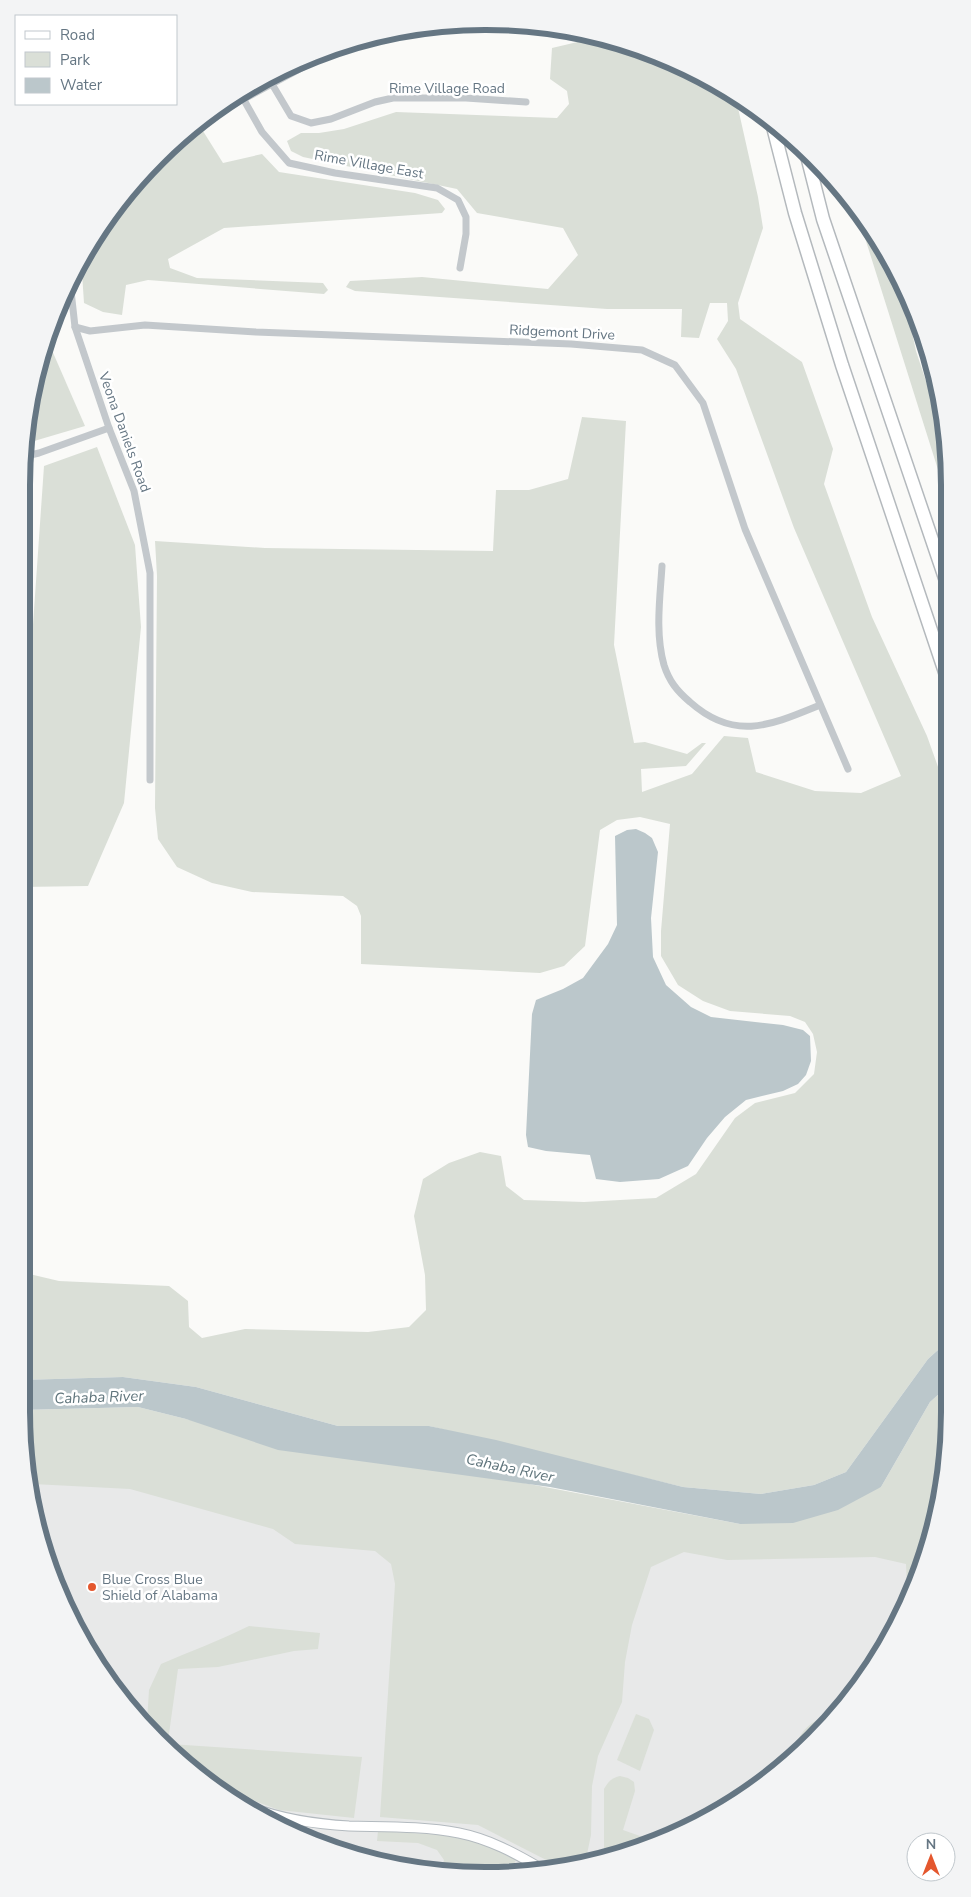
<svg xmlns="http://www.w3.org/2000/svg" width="971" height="1897" font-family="'Nunito Sans',sans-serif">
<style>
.built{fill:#e8e9e9}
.green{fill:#dadfd7}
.water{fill:#bbc7cb}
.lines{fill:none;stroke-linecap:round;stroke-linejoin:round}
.secondary-casing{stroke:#b3babf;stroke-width:11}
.highway-casing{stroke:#b4b9bd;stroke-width:15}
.street{stroke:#c3c8cc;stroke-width:7}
.secondary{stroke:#fff;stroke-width:9}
.highway{stroke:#fff;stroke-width:12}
.poi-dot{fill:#e4572e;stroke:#fff;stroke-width:2}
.labels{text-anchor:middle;stroke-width:5;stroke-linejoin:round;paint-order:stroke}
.street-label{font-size:14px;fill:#657683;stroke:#fff}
.poi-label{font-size:14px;fill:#657683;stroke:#fff;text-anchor:start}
.water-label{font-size:15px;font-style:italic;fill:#60757c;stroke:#fff}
.rim{fill:none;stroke:#657683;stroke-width:6}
</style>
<rect width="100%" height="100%" fill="#fafaf8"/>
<polygon class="built" points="27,1443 507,1542 932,1537 902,1617 814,1740 743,1798 663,1840 516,1875 366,1860 228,1798 117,1694 46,1561"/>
<g class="green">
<polygon points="590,34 606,37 691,69 736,99 758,197 763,228 738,303 740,319 802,362 833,449 824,484 872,617 927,736 947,792 948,1341 928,1359 846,1472 814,1485 761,1494 683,1487 429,1426 338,1426 196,1387 123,1377 21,1380 21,1272 59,1281 169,1286 188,1301 189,1327 202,1338 245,1329 368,1332 409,1327 426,1310 425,1275 414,1216 423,1179 449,1163 480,1152 501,1156 506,1186 524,1200 584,1202 656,1198 696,1174 735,1118 755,1103 795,1093 814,1074 817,1052 813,1034 805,1022 790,1016 730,1011 703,1001 678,985 661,956 661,931 670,824 640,817 617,820 600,830 585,946 564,966 540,973 361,964 361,916 357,906 343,896 252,892 212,883 177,867 158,839 155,808 157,576 155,541 265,548 493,551 496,490 529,490 568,479 582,417 626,421 614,645 634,743 645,742 687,754 702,743 706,743 686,766 641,769 642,792 692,774 724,736 748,738 756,772 815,791 861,793 901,776 794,528 736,369 717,339 728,321 727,303 710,303 699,338 681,337 682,309 607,309 355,291 346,287 350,281 422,277 548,289 578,255 563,228 477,213 457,189 303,157 291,151 287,141 301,133 319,133 344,129 396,112 557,118 569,104 567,91 550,79 552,48 586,40"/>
<polygon points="198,123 223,163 262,154 279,172 415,193 438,200 445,209 442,213 224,228 168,259 170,268 197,278 323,283 328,290 324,294 148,280 126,285 122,315 103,312 84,303 82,273 98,234 117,203 180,136"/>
<polygon points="854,203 902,286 916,351 946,442 946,495"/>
<polygon points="47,339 85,426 24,444 37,366"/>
<polygon points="97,447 135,545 141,627 124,803 88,886 22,887 22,730 27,711 44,466"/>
<polygon points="22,662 26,662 25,706 22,706"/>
<polygon points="949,1385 949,1442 934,1531 911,1592 907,1587 906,1564 875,1557 727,1560 684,1552 651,1567 632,1625 625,1662 622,1702 598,1756 592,1786 591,1835 587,1854 583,1859 556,1865 478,1825 380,1817 395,1584 391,1564 375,1551 295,1544 273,1529 130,1489 33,1484 21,1412 21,1410 138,1407 186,1419 740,1524 881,1487 930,1402"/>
<path d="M249 1626 320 1633 318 1649 294 1651 218 1667 178 1669 168 1741 147 1722 149 1690 161 1664C191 1651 221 1640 249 1626Z"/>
<polygon points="636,1714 649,1719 654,1730 640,1771 617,1760"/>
<path d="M817 1720H828L814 1740 791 1758C796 1741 802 1728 817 1720Z"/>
<polygon points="170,1744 362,1757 354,1818 279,1810 215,1786"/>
<path d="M620 1776 628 1778 634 1782 635 1791 623 1830 657 1842 604 1854V1789C608 1782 611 1778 620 1776Z"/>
<polygon points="378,1831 442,1835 475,1840 516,1860 509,1874 442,1867 444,1860 437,1850 418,1843 377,1841"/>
</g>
<g class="water">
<polygon points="636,829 645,833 652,838 658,852 651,918 653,957 666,985 691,1007 711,1017 783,1025 803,1030 810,1036 811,1061 806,1075 798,1084 783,1091 746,1100 725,1117 707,1138 688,1166 659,1179 620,1182 596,1179 590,1155 546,1151 528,1147 526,1135 532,1014 536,1000 563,989 583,978 608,944 617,925 615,836 627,830"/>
<polygon points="948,1341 949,1385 930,1402 881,1487 838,1510 793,1523 740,1524 550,1487 278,1450 186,1419 138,1407 21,1410 21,1380 123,1377 196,1387 338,1426 429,1426 496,1440 683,1487 761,1494 814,1485 846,1472 928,1359"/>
</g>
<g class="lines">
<defs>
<path id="secondary" d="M245 1805C277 1818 314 1824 349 1826 385 1827 423 1826 459 1833 489 1839 515 1853 542 1869"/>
<g id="highway">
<polyline points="772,123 795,213 842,365 946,675"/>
<polyline points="806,152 823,219 946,581"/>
</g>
</defs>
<use href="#secondary" class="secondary-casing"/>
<use href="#highway" class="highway-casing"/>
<g class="street">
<polyline points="272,84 291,116 311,123 331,119 375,102 393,98 466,98 526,102"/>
<polyline points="240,93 262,132 289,163 335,173 437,188 458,200 466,217 466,234 460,268"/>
<polyline points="244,99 309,64 311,57"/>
<polyline points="72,275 71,291 75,327 109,428 134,491 150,573 150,780"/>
<polyline points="75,327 90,331 145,325 256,332 571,344 642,350 675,365 703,403 745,529 848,769"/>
<polyline points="22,457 39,453 109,428"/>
<path d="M662 566C660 598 655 633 664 665 669 681 677 691 690 702 735 742 771 725 820 705"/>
</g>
<use href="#secondary" class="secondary"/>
<use href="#highway" class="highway"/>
</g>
<circle class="poi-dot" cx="92" cy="1587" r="5"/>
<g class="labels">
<g class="street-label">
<text x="447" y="93">Rime Village Road</text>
<text transform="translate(369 164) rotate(10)" y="5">Rime Village East</text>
<text transform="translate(562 332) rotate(3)" y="5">Ridgemont Drive</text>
<text transform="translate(125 432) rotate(70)" y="5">Veona Daniels Road</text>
</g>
<g class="poi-label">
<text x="102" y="1584">Blue Cross Blue<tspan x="102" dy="16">Shield of Alabama</tspan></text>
</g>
<g class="water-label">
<text transform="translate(99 1397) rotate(-2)" y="5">Cahaba River</text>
<text transform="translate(510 1468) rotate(12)" y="5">Cahaba River</text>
</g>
</g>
<path d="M0 0H971V1897H0ZM485 30H486A455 455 0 0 1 941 485V1412A455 455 0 0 1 486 1867H485A455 455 0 0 1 30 1412V485A455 455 0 0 1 485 30Z" fill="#f3f4f5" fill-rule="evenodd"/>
<path class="rim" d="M485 30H486A455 455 0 0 1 941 485V1412A455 455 0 0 1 486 1867H485A455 455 0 0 1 30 1412V485A455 455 0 0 1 485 30Z"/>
<rect x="15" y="15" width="162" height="90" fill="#ffffff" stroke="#c1c8cd"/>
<rect x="25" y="31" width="25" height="8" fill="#ffffff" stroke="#c1c8cd"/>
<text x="60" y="40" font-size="15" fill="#657683">Road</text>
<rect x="25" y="52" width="25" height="15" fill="#dadfd7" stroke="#c1c8cd"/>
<text x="60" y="65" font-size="15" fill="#657683">Park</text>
<rect x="25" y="78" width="25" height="15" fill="#bbc7cb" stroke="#c1c8cd"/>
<text x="60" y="90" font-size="15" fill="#657683">Water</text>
<g transform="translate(931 1857)"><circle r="24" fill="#ffffff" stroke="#c1c8cd"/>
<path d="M0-4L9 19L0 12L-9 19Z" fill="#e4572e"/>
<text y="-8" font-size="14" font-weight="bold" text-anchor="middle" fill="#657683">N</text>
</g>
</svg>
